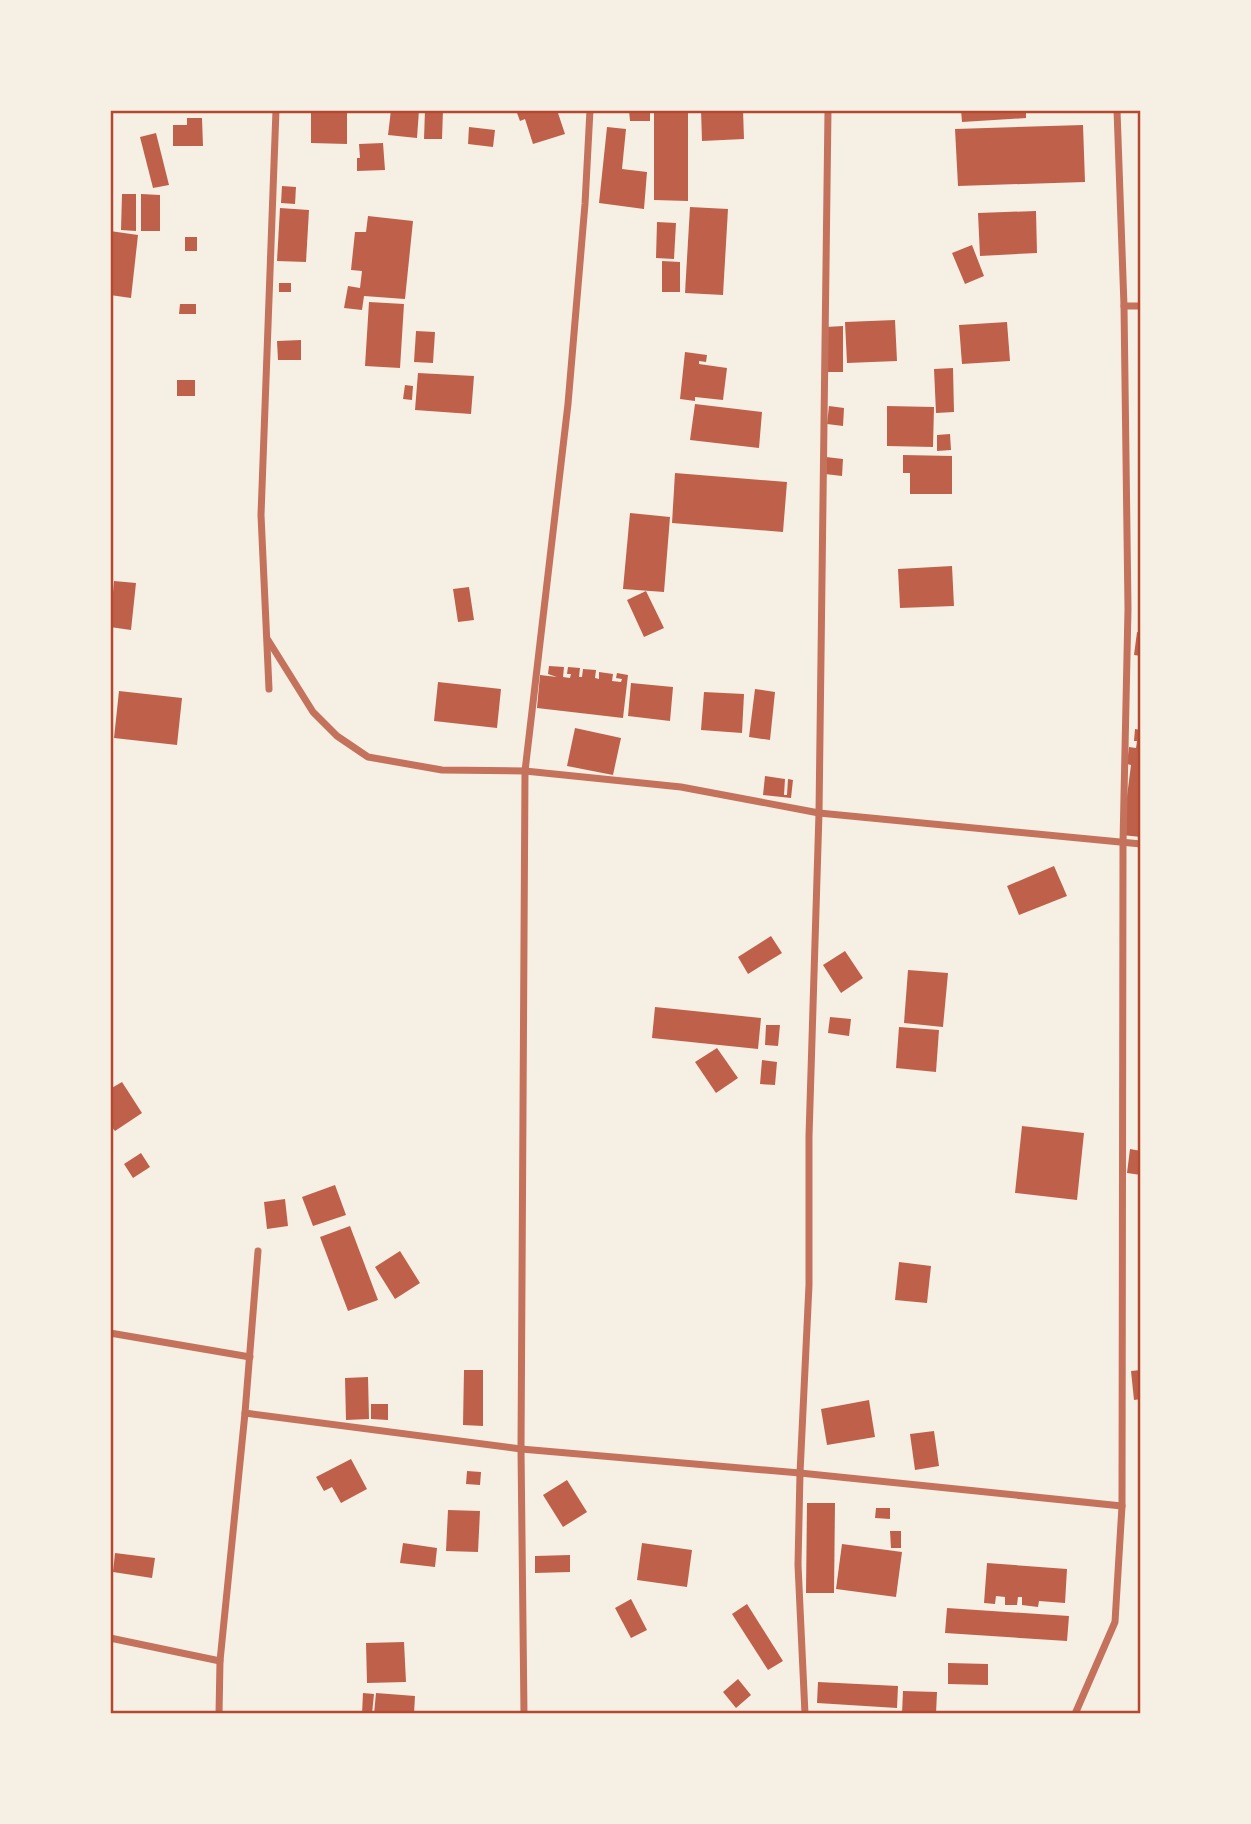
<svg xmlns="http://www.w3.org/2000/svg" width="1251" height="1824" font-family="Ubuntu,sans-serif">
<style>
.building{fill:#bf614a}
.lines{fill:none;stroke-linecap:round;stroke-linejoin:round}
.minor{stroke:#c5725c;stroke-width:7}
.neatline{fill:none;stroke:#b5482f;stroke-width:2.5}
</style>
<rect width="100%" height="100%" fill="#f6efe4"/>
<g class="building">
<polygon points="311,110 347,110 347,144 311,143"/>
<polygon points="391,110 419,110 417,138 388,135"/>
<polygon points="425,110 443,110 442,139 424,139"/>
<polygon points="525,110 557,110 565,134 533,144 525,119 520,121 517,113"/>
<polygon points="629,110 650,110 650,121 630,121"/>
<polygon points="654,110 688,110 688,201 654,200"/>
<polygon points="701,110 743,110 744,139 702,141"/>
<polygon points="961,110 1026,110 1026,118 962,122"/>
<polygon points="187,118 202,118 203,146 173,146 173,125 187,125"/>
<polygon points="1083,125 1085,182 958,186 955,129"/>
<polygon points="469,127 495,130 493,147 468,144"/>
<polygon points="607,127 626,129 622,169 647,172 644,209 599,203"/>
<polygon points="156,133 169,185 153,188 140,137"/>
<polygon points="383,143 385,170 357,171 357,158 360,158 359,144"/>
<polygon points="282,186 296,187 295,204 281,203"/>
<polygon points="122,194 136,194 136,231 121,230"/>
<polygon points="141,194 160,195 160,231 141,231"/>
<polygon points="690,207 728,209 723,295 685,293"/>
<polygon points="280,208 309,210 306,262 277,261"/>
<polygon points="1036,211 1037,253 980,256 978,213"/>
<polygon points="368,216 413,221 405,299 364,296 362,310 344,308 348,286 360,288 362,271 351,270 355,232 366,232"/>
<polygon points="657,222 676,223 674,259 656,258"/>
<polygon points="110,231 138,235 131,298 110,295"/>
<rect x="185" y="237" width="12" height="14"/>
<polygon points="972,245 984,276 965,284 952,253"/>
<polygon points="662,261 680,262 680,292 662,292"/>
<rect x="279" y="283" width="12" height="9"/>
<polygon points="369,302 404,304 400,368 365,366"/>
<polygon points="180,304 196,304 196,314 179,314"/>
<polygon points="895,320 897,361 847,363 845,322"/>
<polygon points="1007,322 1010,361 962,364 959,325"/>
<polygon points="843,326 843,372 826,372 826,327"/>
<polygon points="416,331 435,332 433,363 414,362"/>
<polygon points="301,340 301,360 278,360 277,341"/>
<polygon points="685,352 707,355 706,362 699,361 699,364 727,368 723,400 695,397 695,401 680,399"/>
<polygon points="953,368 954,412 936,413 934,369"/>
<polygon points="418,373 474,376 471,414 415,410"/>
<rect x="177" y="380" width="18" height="16"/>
<polygon points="405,385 413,386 412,400 403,399"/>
<polygon points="695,404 762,412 759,448 690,440"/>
<polygon points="829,406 844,408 843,426 827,424"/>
<polygon points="887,406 934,407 933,447 887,446"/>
<polygon points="950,434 951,450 937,451 937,435"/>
<polygon points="903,455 952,456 952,494 910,494 910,473 903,473"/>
<polygon points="826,457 843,459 842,476 825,474"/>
<polygon points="675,473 787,482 783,532 672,523"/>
<polygon points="630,513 670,517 664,592 623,589"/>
<polygon points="952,566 954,606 900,608 898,569"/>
<polygon points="114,581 136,583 131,630 110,627"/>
<polygon points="469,587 474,620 458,622 453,589"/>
<polygon points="646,591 664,628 644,637 627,600"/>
<polygon points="1137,632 1141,633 1141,656 1134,655"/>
<polygon points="549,666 564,667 563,677 570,678 571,674 567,674 568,667 580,668 579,677 582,677 583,669 596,670 595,678 599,679 599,672 613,674 612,681 621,682 622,679 616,678 617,673 628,675 623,718 537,708 540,675 557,677 548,674"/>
<polygon points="438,682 501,689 497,728 434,721"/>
<polygon points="631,683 673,687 670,721 628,716"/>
<polygon points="755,689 775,692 770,740 749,737"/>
<polygon points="119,691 182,698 177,745 114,738"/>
<polygon points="704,692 744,694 742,733 701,730"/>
<polygon points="575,728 621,738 613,775 567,766"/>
<polygon points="1135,729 1141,730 1141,837 1122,835 1131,765 1127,764 1129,747 1136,748 1137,741 1134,741"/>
<polygon points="765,776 785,779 784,795 787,795 788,779 793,780 791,798 763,795"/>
<polygon points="1054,866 1067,896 1019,915 1007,886"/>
<polygon points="771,936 782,953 748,974 738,957"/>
<polygon points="845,951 863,978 841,993 823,965"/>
<polygon points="908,970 948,973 943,1027 904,1023"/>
<polygon points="655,1007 761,1018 758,1049 652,1038"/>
<polygon points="830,1017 851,1019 849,1036 828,1033"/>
<polygon points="766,1025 780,1025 778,1046 765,1045"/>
<polygon points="899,1027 939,1030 936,1072 896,1068"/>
<polygon points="717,1048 738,1078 716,1093 695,1062"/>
<polygon points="762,1060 777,1062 775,1085 760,1084"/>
<polygon points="122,1082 142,1113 115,1131 110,1125 110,1089"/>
<polygon points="1022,1126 1084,1133 1077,1200 1015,1193"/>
<polygon points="1130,1149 1141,1151 1141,1175 1127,1173"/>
<polygon points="141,1153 150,1167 133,1178 124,1164"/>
<polygon points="335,1185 346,1215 313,1226 302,1197"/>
<polygon points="285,1199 288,1226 267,1229 264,1202"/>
<polygon points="350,1226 378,1300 348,1311 320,1237"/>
<polygon points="400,1251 420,1283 395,1299 375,1267"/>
<polygon points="899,1262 931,1266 927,1303 895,1300"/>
<polygon points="464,1370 483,1370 483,1426 463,1425"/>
<polygon points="1141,1370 1141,1399 1134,1400 1131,1371"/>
<polygon points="368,1377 369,1419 346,1420 345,1378"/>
<polygon points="869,1400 875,1437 827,1445 821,1409"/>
<polygon points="371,1404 388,1404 388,1420 371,1419"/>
<polygon points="934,1431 939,1466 915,1470 910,1434"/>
<polygon points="351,1459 367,1489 341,1503 332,1487 324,1491 316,1477"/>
<polygon points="467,1471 481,1472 480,1485 466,1484"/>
<polygon points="567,1480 587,1512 563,1527 543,1495"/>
<polygon points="807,1503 835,1503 834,1593 806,1593"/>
<polygon points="876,1508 890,1508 890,1519 875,1518"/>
<polygon points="448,1510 480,1511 478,1552 446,1551"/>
<polygon points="890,1531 901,1531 901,1548 891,1548"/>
<polygon points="403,1543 437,1548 435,1567 400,1563"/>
<polygon points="642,1543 692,1550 687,1587 637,1580"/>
<polygon points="842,1544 902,1552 896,1597 836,1589"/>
<polygon points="115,1553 155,1558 152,1578 113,1572"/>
<polygon points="570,1555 570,1572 535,1573 535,1556"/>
<polygon points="987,1563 1067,1569 1065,1603 1039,1601 1038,1607 1022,1605 1022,1597 1018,1597 1017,1605 1005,1605 1005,1597 996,1596 995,1604 984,1603"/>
<polygon points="631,1599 647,1630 631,1638 615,1608"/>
<polygon points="747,1604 783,1661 768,1670 732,1614"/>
<polygon points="947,1608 1069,1616 1067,1641 945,1633"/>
<polygon points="404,1642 406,1682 367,1683 366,1643"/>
<polygon points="948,1663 988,1664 988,1685 948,1684"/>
<polygon points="738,1679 751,1695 736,1708 723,1692"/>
<polygon points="818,1682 898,1686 897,1708 817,1703"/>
<polygon points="903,1691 937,1692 936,1714 902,1714"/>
<polygon points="363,1693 374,1694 372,1714 362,1714"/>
<polygon points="376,1693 415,1696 414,1714 374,1714"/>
</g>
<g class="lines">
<g class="minor">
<polyline points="1124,306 1141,306"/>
<polyline points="268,640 313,712 337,736 368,757 442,770 525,771 681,787 819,813 1141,844"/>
<polyline points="269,689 261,515 276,110"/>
<polyline points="110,1333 250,1357"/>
<polyline points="245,1413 521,1449 800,1473 1122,1506"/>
<polyline points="110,1638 220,1661"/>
<polyline points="219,1714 220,1661 245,1413 258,1251"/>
<polyline points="524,1714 521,1449 525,771 568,404 585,204 590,110"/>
<polyline points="805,1714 798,1565 800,1473 809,1285 809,1136 819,813 828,110"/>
<polyline points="1075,1714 1115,1622 1122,1506 1123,843 1128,609 1124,306 1117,110"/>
</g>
</g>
<rect width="1251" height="1824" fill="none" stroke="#f6efe4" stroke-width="224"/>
<rect x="112" y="112" width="1027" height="1600" class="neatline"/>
</svg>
